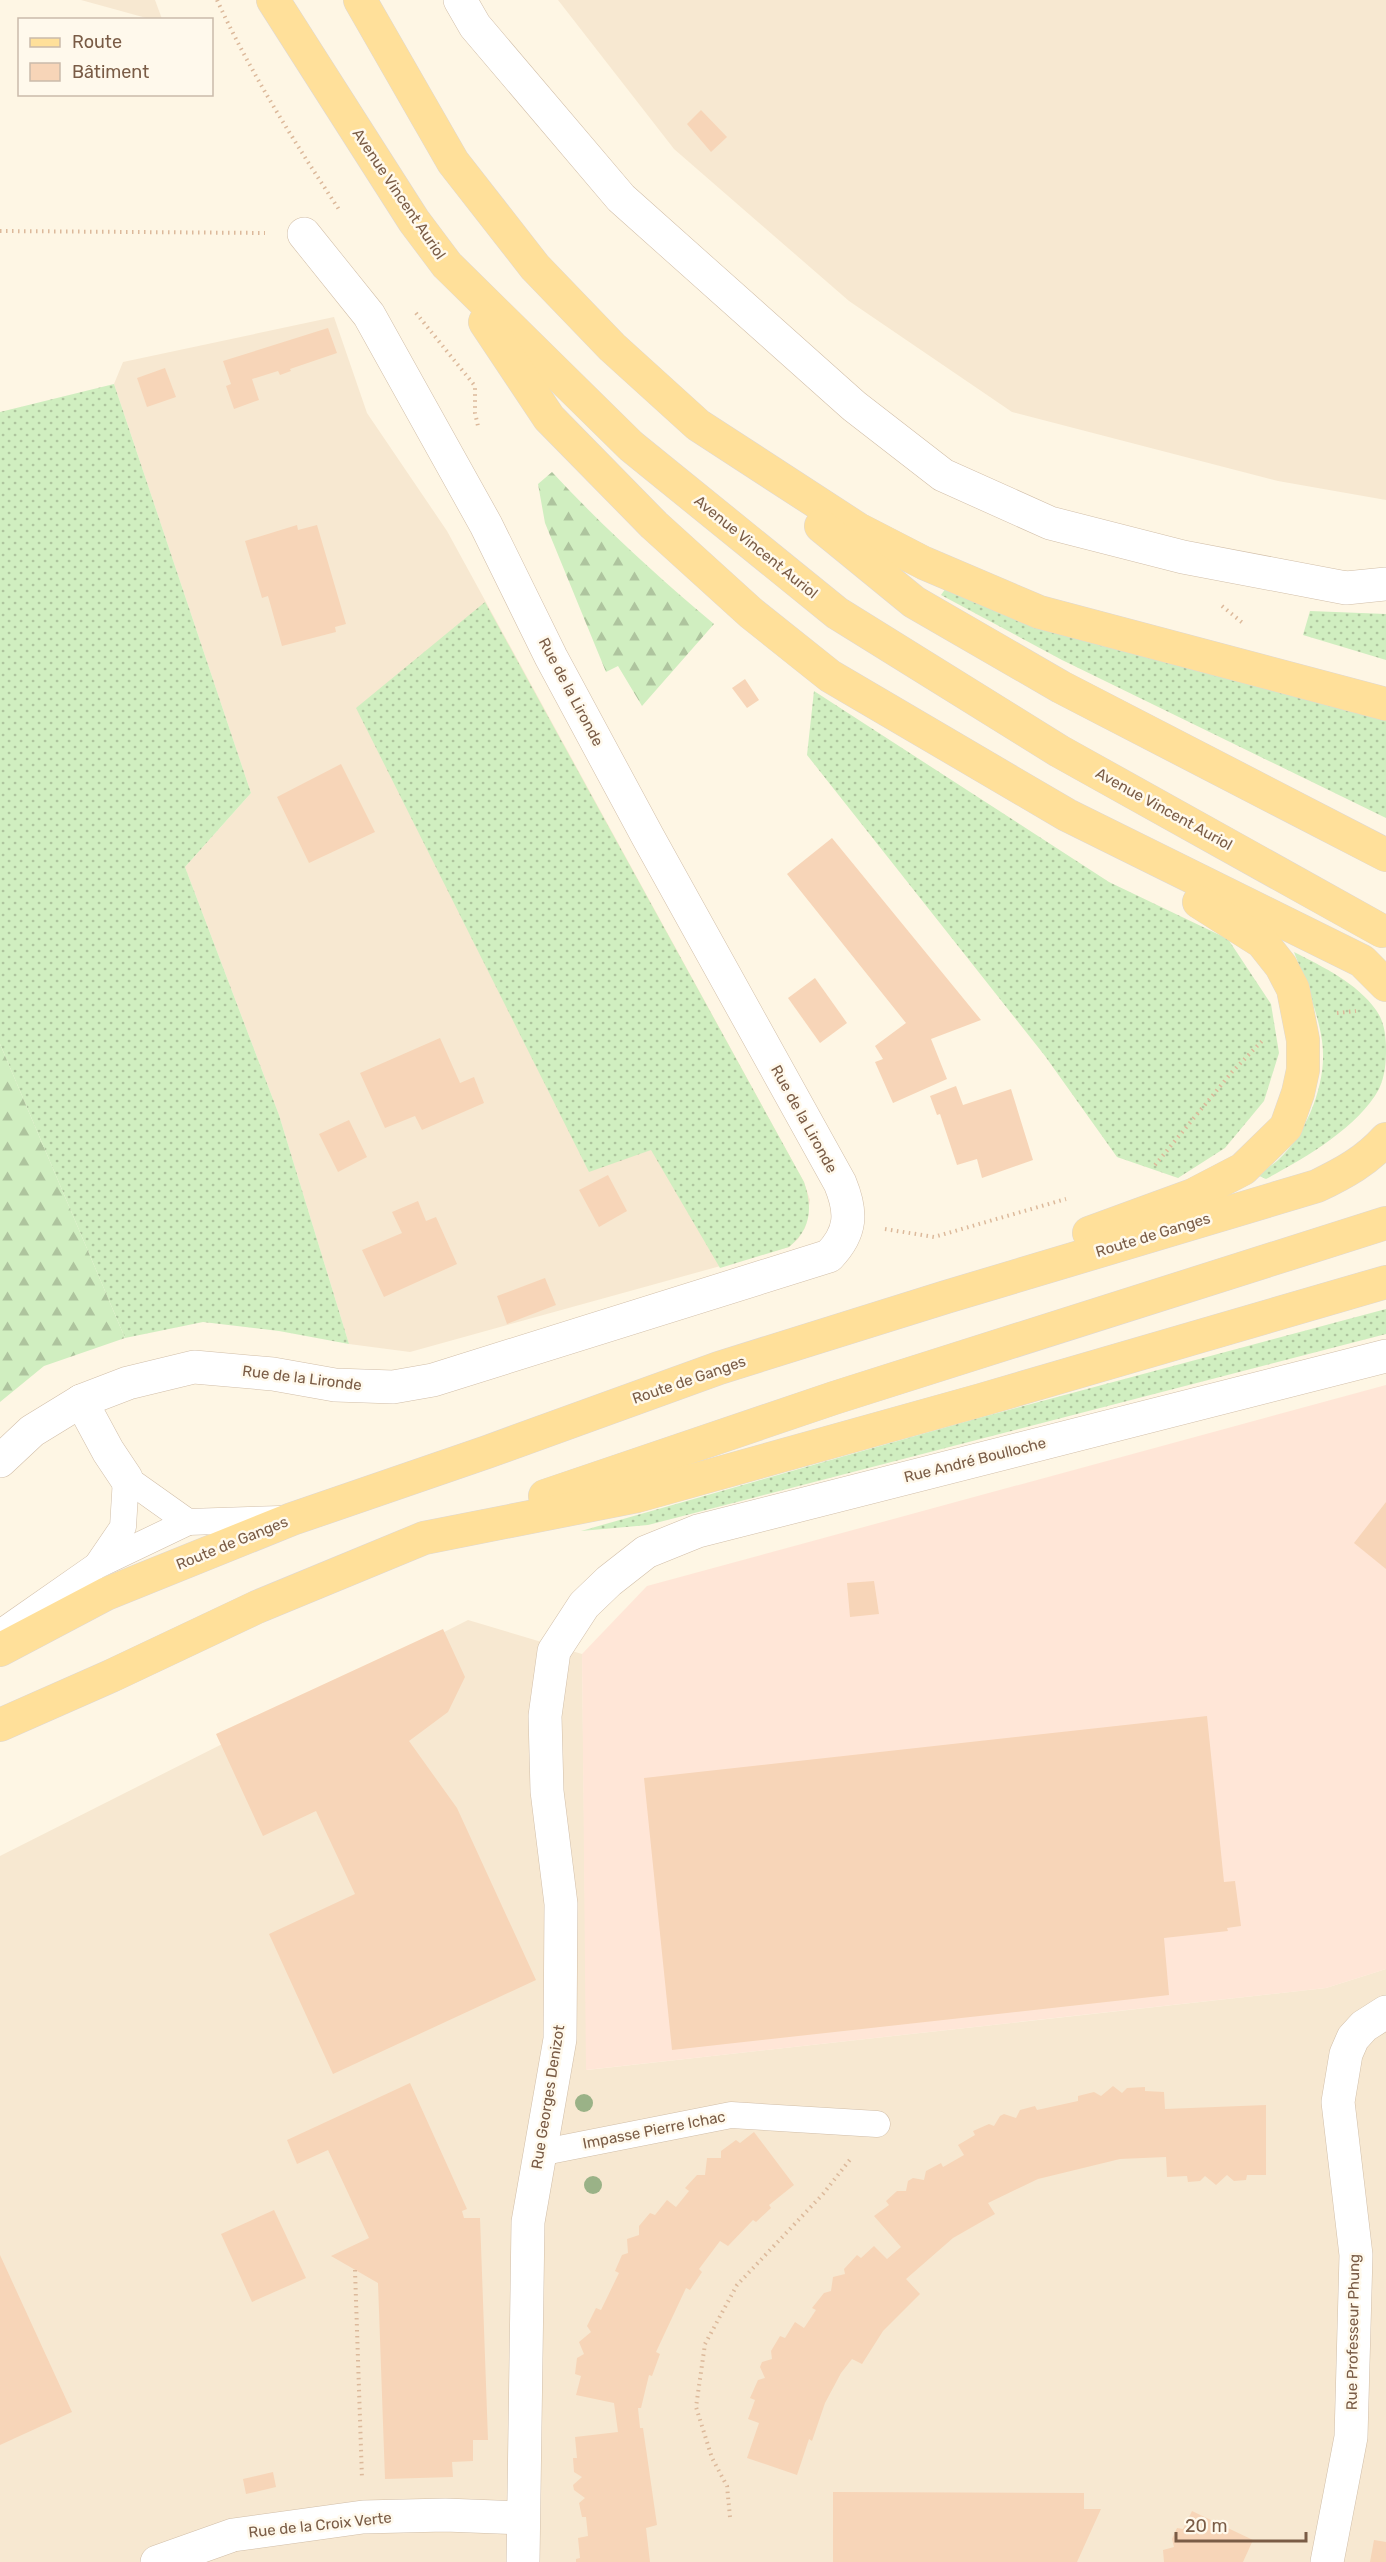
<svg xmlns="http://www.w3.org/2000/svg" width="1386" height="2562" font-family="Rubik,sans-serif">
<style>
.residential{fill:#f7e8d1}
.commercial{fill:#ffe6d7}
.grass{fill:url(#grass-dots)}
.forest{fill:url(#forest-firs)}
.building{fill:#f7d5b8}
.lines{fill:none;stroke-linecap:round;stroke-linejoin:round}
.lane-casing{stroke:#d1bea8;stroke-width:27}
.street-casing{stroke:#d1bea8;stroke-width:34}
.primary-casing{stroke:#dfd8d3;stroke-width:34}
.path{stroke:#dcb99b;stroke-width:4;stroke-dasharray:1.5 4.5;stroke-linecap:butt}
.lane{stroke:#fff;stroke-width:26}
.street{stroke:#fff;stroke-width:33}
.primary{stroke:#ffe09a;stroke-width:33}
.tree{fill:#9ab287}
.labels{text-anchor:middle;stroke-width:5;stroke-linejoin:round;paint-order:stroke}
.street-label{font-size:15px;fill:#7a5c46;stroke:#fff9ec}
</style>
<defs>
<pattern id="grass-dots" width="8" height="8" patternUnits="userSpaceOnUse" patternTransform="scale(1.5)"><rect width="8" height="8" fill="#d0eec0"/><path d="M2 2h.1M6 6h.1" fill="none" stroke="#aec49e" stroke-width="1.8" stroke-linecap="round"/></pattern>
<pattern id="forest-firs" width="22" height="20" patternUnits="userSpaceOnUse" patternTransform="scale(1.5)"><rect width="22" height="20" fill="#d0eec0"/><path d="M5 1l3.5 6h-7zM16 11l3.5 6h-7z" fill="#aec49e"/></pattern>
</defs>
<rect width="100%" height="100%" fill="#fef6e4"/>
<g class="residential">
<polygon points="81,0 155,0 162,19 150,19"/>
<polygon points="558,0 1386,0 1386,500 1278,481 1012,412 849,301 674,149"/>
<polygon points="334,317 367,413 447,531 804,1182 810,1200 805,1228 798,1239 789,1247 410,1352 349,1344 279,1115 185,867 251,793 114,384 123,362"/>
<polygon points="468,1620 582,1654 587,2070 1326,1988 1386,1969 1386,2562 0,2562 0,1856"/>
</g>
<polygon class="commercial" points="1386,1385 1386,1969 1326,1988 586,2070 582,1654 647,1586"/>
<g class="grass">
<polygon points="114,384 251,793 185,867 279,1115 349,1344 279,1331 203,1322 125,1338 0,1044 0,412"/>
<polygon points="946,588 1386,719 1386,818 1062,660 941,595"/>
<path d="M485 602 804 1182C813 1208 811 1229 789 1247L720 1268 651 1150 589 1172 356 708Z"/>
<polygon points="1310,611 1386,614 1386,660 1303,635"/>
<polygon points="814,691 1109,882 1228,939 1271,1004 1279,1053 1264,1101 1225,1148 1178,1178 1117,1157 1045,1056 807,755"/>
<path d="M1294 952C1323 967 1357 983 1376 1010 1384 1021 1386 1035 1386 1049 1386 1063 1385 1076 1379 1089 1358 1128 1303 1159 1266 1179L1257 1175C1264 1170 1273 1165 1279 1159 1305 1135 1324 1089 1323 1054 1323 1024 1305 981 1294 952Z"/>
<polygon points="1386,1309 1386,1334 648,1525 581,1531 975,1419"/>
</g>
<g class="forest">
<path d="M552 472C603 527 657 576 714 624L642 706 618 666 606 672 545 523 538 484Z"/>
<polygon points="0,1044 125,1338 44,1366 0,1402"/>
</g>
<g class="building">
<polygon points="701,110 727,137 711,152 687,124"/>
<polygon points="328,328 337,353 290,369 291,371 280,375 278,371 252,379 259,400 234,409 226,386 231,384 223,361"/>
<polygon points="165,368 176,397 147,407 137,378"/>
<polygon points="297,525 298,530 317,525 346,624 335,627 336,632 282,646 268,596 262,598 245,541"/>
<polygon points="745,679 759,700 747,708 732,688"/>
<polygon points="341,764 375,832 309,863 277,797"/>
<polygon points="832,838 981,1020 931,1039 947,1079 893,1103 875,1062 883,1059 875,1046 906,1023 787,874"/>
<polygon points="815,978 847,1023 820,1043 788,998"/>
<polygon points="440,1038 460,1083 474,1077 484,1103 422,1130 415,1116 385,1128 360,1073"/>
<polygon points="956,1086 963,1105 1011,1089 1033,1160 982,1178 977,1159 957,1165 940,1114 937,1115 930,1096"/>
<polygon points="349,1120 367,1157 338,1172 319,1134"/>
<polygon points="608,1175 627,1211 599,1227 579,1190"/>
<polygon points="418,1201 426,1221 436,1217 457,1264 384,1297 362,1250 402,1233 392,1212"/>
<polygon points="545,1278 556,1305 507,1324 497,1296"/>
<polygon points="1386,1502 1386,1569 1354,1543"/>
<polygon points="874,1581 879,1614 850,1617 847,1583"/>
<polygon points="443,1629 465,1677 448,1712 409,1741 457,1808 536,1980 333,2074 269,1934 355,1894 316,1811 263,1836 216,1734"/>
<polygon points="1207,1716 1224,1882 1235,1881 1241,1926 1227,1928 1228,1931 1164,1938 1169,1995 672,2050 644,1778"/>
<polygon points="410,2083 467,2209 462,2211 464,2218 480,2218 488,2440 473,2440 473,2461 452,2462 453,2477 385,2479 378,2283 331,2256 369,2238 328,2150 297,2164 287,2140"/>
<polygon points="1113,2086 1122,2093 1127,2088 1145,2087 1145,2091 1164,2092 1165,2109 1266,2105 1266,2175 1247,2175 1246,2180 1234,2181 1227,2175 1216,2185 1205,2176 1200,2181 1188,2182 1187,2176 1167,2177 1166,2157 1120,2159 1038,2179 988,2203 995,2214 953,2238 906,2279 920,2294 883,2331 862,2364 852,2359 841,2373 825,2403 812,2441 809,2439 797,2475 747,2458 759,2423 748,2419 755,2400 750,2398 758,2380 765,2378 760,2367 762,2362 772,2359 771,2351 780,2336 785,2338 795,2322 804,2328 816,2310 812,2308 824,2293 831,2291 833,2277 845,2274 844,2269 857,2255 861,2258 874,2246 887,2259 901,2247 874,2216 889,2205 886,2201 897,2191 906,2191 908,2181 913,2178 924,2180 926,2171 941,2163 943,2167 964,2155 958,2145 975,2135 973,2131 989,2124 994,2126 1000,2116 1004,2114 1016,2118 1020,2110 1035,2106 1037,2110 1078,2101 1078,2096 1094,2092 1101,2096"/>
<polygon points="754,2132 794,2185 769,2205 771,2208 756,2222 753,2220 728,2246 720,2241 699,2269 702,2272 690,2290 686,2288 656,2352 660,2354 652,2376 649,2375 641,2408 638,2408 640,2428 643,2428 657,2525 646,2528 650,2562 576,2562 576,2559 580,2558 578,2538 588,2536 586,2517 582,2517 579,2503 585,2498 574,2490 573,2485 582,2477 574,2472 573,2458 577,2458 575,2437 618,2432 614,2403 576,2395 581,2376 575,2374 577,2358 584,2354 579,2342 591,2332 587,2326 596,2308 601,2310 619,2273 615,2271 622,2255 628,2253 627,2239 639,2235 639,2226 650,2213 655,2215 667,2200 676,2207 689,2191 685,2188 697,2175 705,2175 707,2158 721,2158 721,2151 736,2140 740,2143"/>
<polygon points="274,2210 306,2278 252,2302 221,2234"/>
<polygon points="0,2255 72,2412 0,2445"/>
<polygon points="273,2472 276,2487 246,2494 243,2479"/>
<polygon points="833,2492 1084,2493 1084,2509 1101,2509 1077,2562 833,2562"/>
<polygon points="1192,2511 1253,2540 1243,2562 1164,2562 1163,2550 1174,2547 1172,2539 1177,2528 1183,2529"/>
<polygon points="1374,2540 1386,2542 1386,2562 1370,2562"/>
</g>
<g class="lines">
<defs>
<g id="lane">
<polyline points="126,1478 188,1522 280,1519"/>
<polyline points="97,1565 123,1527 126,1478"/>
<polyline points="0,1633 96,1566 188,1522"/>
<polyline points="539,2153 731,2115 877,2124"/>
</g>
<g id="street">
<polyline points="460,0 475,26 621,198 854,406 943,475 1050,523 1183,557 1346,588 1386,584"/>
<polyline points="81,1401 108,1451 126,1478"/>
<path d="M0 1461 32 1431 81 1401 128 1383 194 1367 273 1374 335 1385 393 1387 433 1380 829 1256C852 1232 852 1212 840 1183L648 837 551 657 486 525 369 315 304 234"/>
<polyline points="157,2562 233,2535 363,2517 445,2515 523,2518"/>
<polyline points="523,2562 528,2222 560,2039 561,1904 547,1791 545,1716 554,1651 584,1605 609,1581 646,1552 698,1531 1386,1356"/>
<polyline points="1327,2562 1351,2437 1356,2255 1338,2102 1346,2054 1353,2038 1364,2026 1386,2012"/>
</g>
<g id="primary">
<polyline points="273,0 414,221 447,265 631,446 837,613 1059,751 1382,931"/>
<polyline points="360,0 453,162 535,267 612,347 698,425 858,529 924,563 1039,612 1386,704"/>
<polyline points="485,322 549,418 654,525 751,613 830,676 1067,815 1362,961 1386,985"/>
<polyline points="821,526 914,602 1061,687 1386,855"/>
<polyline points="1089,1233 1193,1195 1243,1169 1286,1127 1298,1093 1303,1070 1303,1040 1293,989 1281,966 1262,942 1199,902"/>
<polyline points="545,1496 834,1398 1386,1223"/>
<path d="M0 1650 106 1594 292 1519 487 1452 719 1368 946 1297 1317 1186C1344 1173 1366 1161 1386 1139"/>
<polyline points="0,1725 111,1676 257,1607 424,1538 637,1496 981,1400 1386,1282"/>
</g>
</defs>
<use href="#lane" class="lane-casing"/>
<use href="#street" class="street-casing"/>
<use href="#primary" class="primary-casing"/>
<g class="path">
<path d="M217 0C251 74 295 143 340 211"/>
<polyline points="0,231 265,233"/>
<polyline points="416,313 475,386 475,413 478,426"/>
<polyline points="1222,606 1244,624"/>
<polyline points="1337,1013 1356,1011"/>
<polyline points="1155,1165 1232,1072 1262,1041"/>
<polyline points="885,1229 934,1237 1066,1199"/>
<polyline points="355,2270 362,2479"/>
<polyline points="730,2517 727,2486 712,2458 696,2407 705,2344 737,2285 823,2194 852,2157"/>
</g>
<use href="#lane" class="lane"/>
<use href="#street" class="street"/>
<use href="#primary" class="primary"/>
</g>
<g class="tree">
<circle cx="584" cy="2103" r="9"/>
<circle cx="593" cy="2185" r="9"/>
</g>
<g class="labels">
<g class="street-label">
<text transform="translate(399 194) rotate(56)" y="5">Avenue Vincent Auriol</text>
<text transform="translate(756 547) rotate(39)" y="5">Avenue Vincent Auriol</text>
<text transform="translate(571 692) rotate(62)" y="5">Rue de la Lironde</text>
<text transform="translate(1164 809) rotate(29)" y="5">Avenue Vincent Auriol</text>
<text transform="translate(804 1119) rotate(61)" y="5">Rue de la Lironde</text>
<text transform="translate(1153 1235) rotate(-17)" y="5">Route de Ganges</text>
<text transform="translate(302 1378) rotate(7)" y="5">Rue de la Lironde</text>
<text transform="translate(689 1380) rotate(-19)" y="5">Route de Ganges</text>
<text transform="translate(975 1460) rotate(-14)" y="5">Rue André Boulloche</text>
<text transform="translate(232 1543) rotate(-22)" y="5">Route de Ganges</text>
<text transform="translate(548 2097) rotate(-81)" y="5">Rue Georges Denizot</text>
<text transform="translate(654 2130) rotate(-11)" y="5">Impasse Pierre Ichac</text>
<text transform="translate(1353 2332) rotate(-89)" y="5">Rue Professeur Phung</text>
<text transform="translate(320 2525) rotate(-6)" y="5">Rue de la Croix Verte</text>
</g>
</g>
<rect x="18" y="18" width="195" height="78" fill="#fff9ec" stroke="#cabaaa" stroke-width="1.5"/>
<rect x="30" y="38" width="30" height="9" fill="#ffe09a" stroke="#cabaaa" stroke-width="1.5"/>
<text x="72" y="48" font-size="18" fill="#7a5c46">Route</text>
<rect x="30" y="63" width="30" height="18" fill="#f7d5b8" stroke="#cabaaa" stroke-width="1.5"/>
<text x="72" y="78" font-size="18" fill="#7a5c46">Bâtiment</text>
<path d="M1176 2532v9h130v-9" fill="none" stroke="#7a5c46" stroke-width="3"/>
<text x="1185" y="2532" font-size="18" fill="#7a5c46" stroke="#fff9ec" stroke-width="4.5" paint-order="stroke">20 m</text>
</svg>
